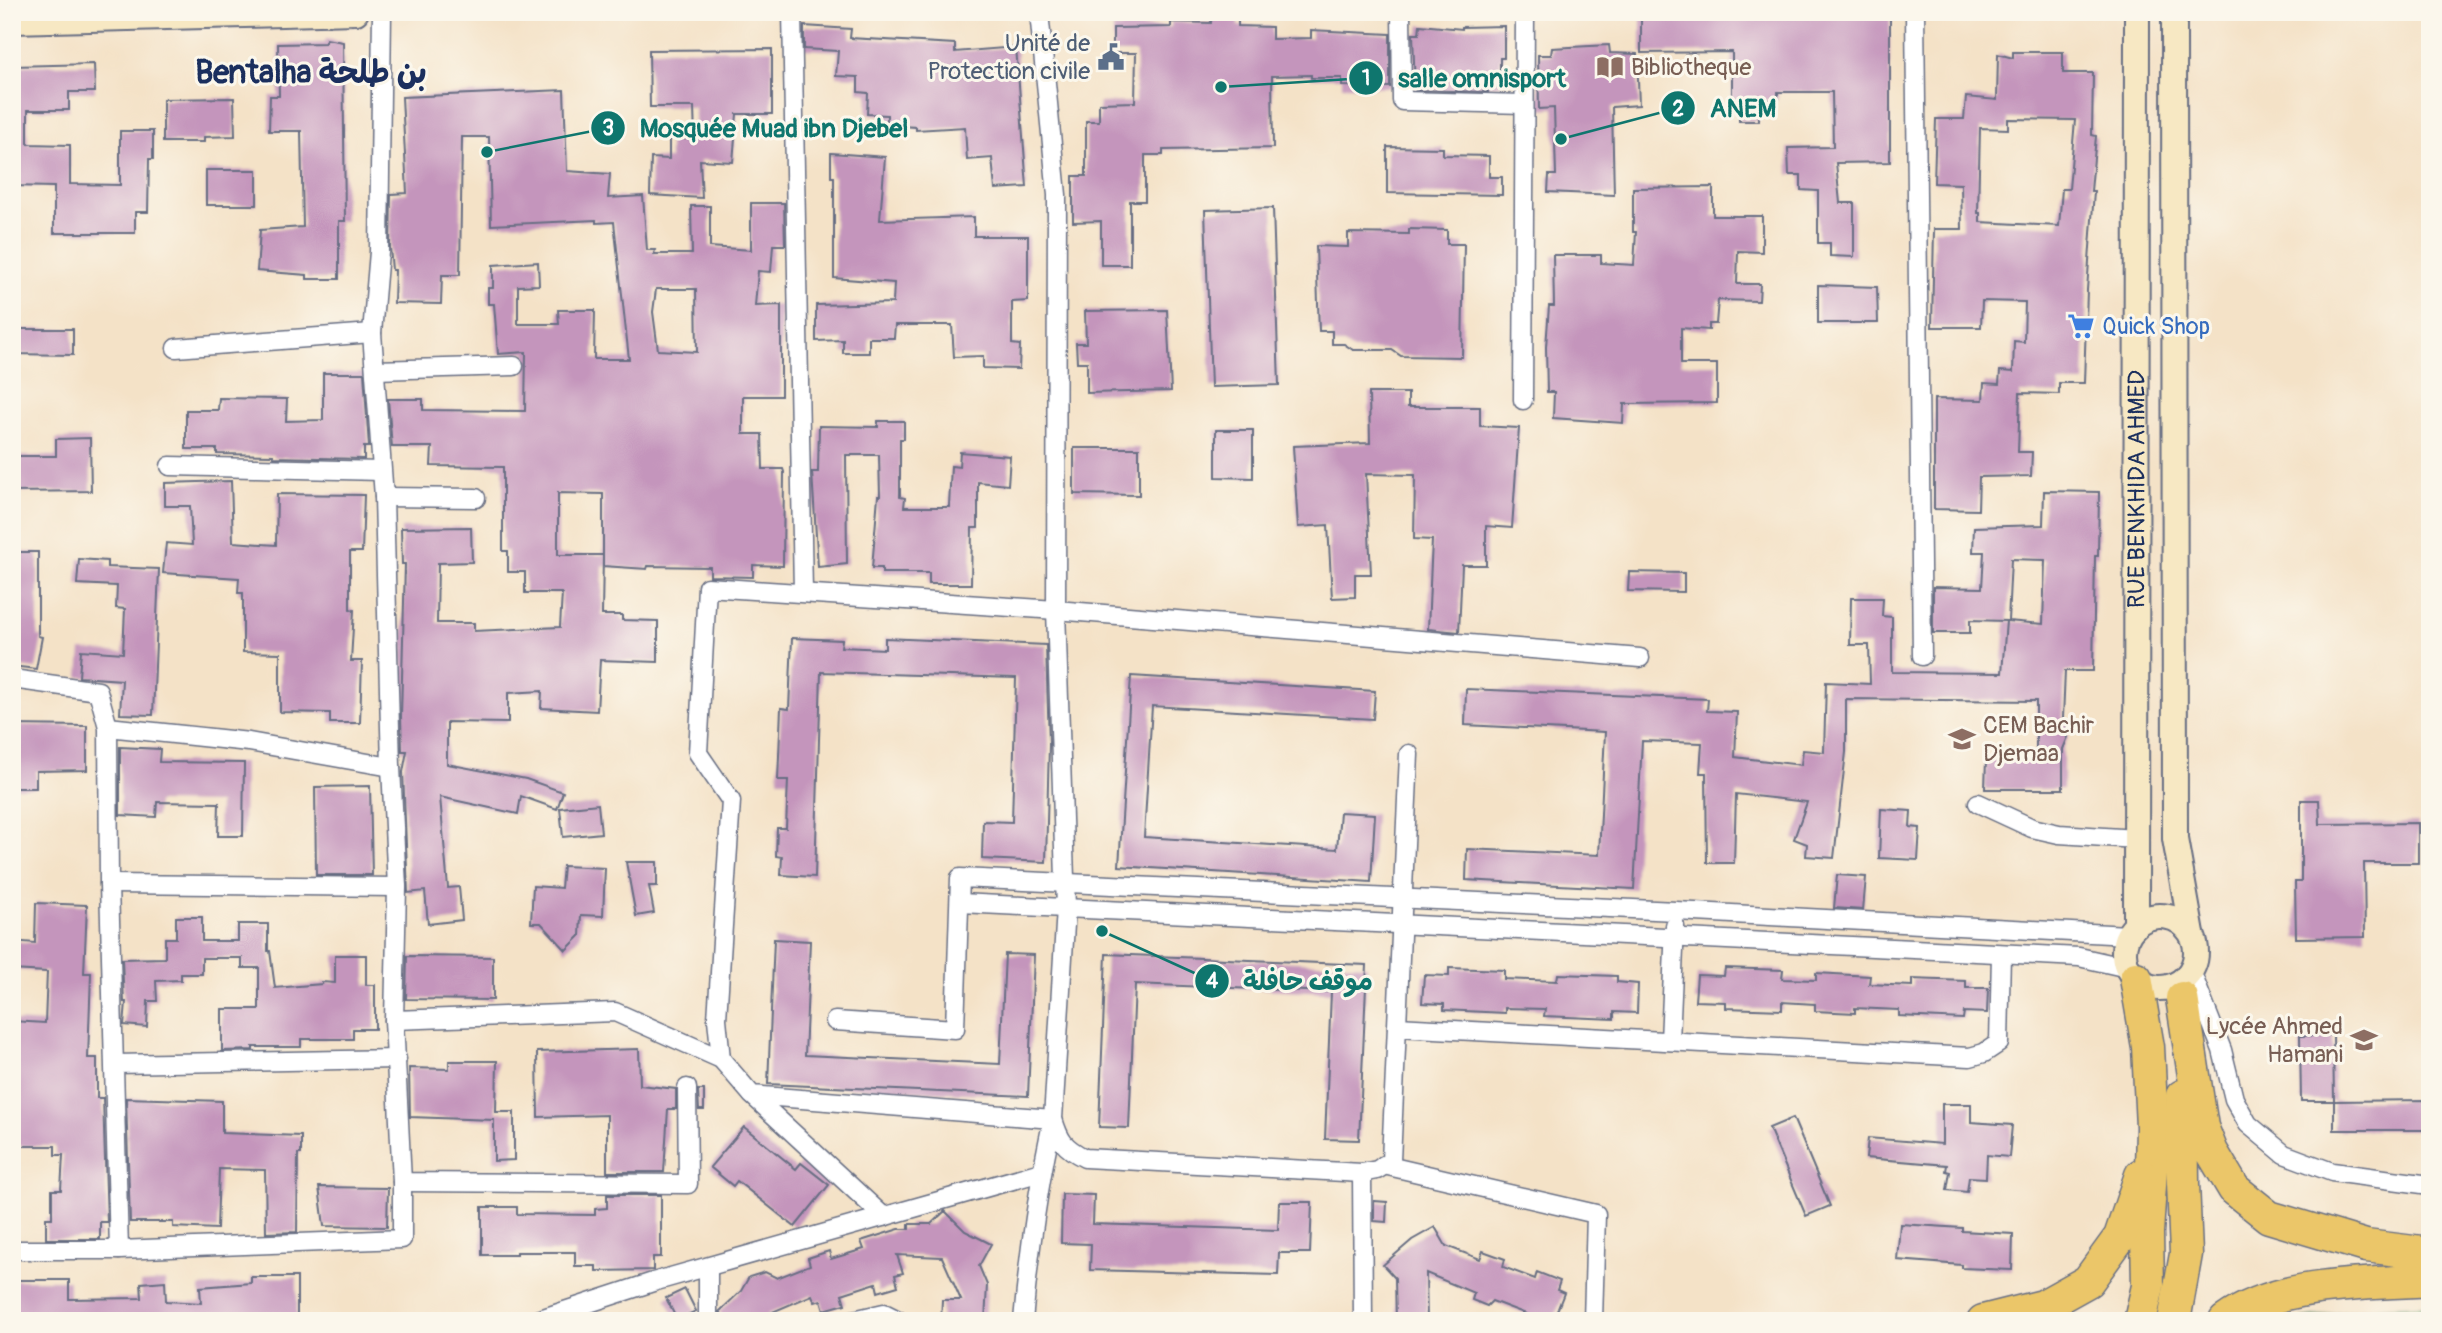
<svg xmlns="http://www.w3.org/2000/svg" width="2442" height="1333" font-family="Pangolin,'Playpen Sans Arabic',sans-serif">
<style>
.green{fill:#9dd98c;stroke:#5c8475;stroke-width:2}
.building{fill:#c495bc;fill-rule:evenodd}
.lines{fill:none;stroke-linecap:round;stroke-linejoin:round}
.street-casing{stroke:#676e83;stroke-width:21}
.secondary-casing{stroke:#676e83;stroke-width:28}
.highway-casing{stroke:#676e83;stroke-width:35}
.street{stroke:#fff;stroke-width:18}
.secondary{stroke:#f7e8c3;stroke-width:24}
.highway{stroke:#ebc669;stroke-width:32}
.labels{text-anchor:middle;stroke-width:6;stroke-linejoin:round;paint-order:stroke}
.service-label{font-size:24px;fill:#4e5e75;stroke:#fbf7ec;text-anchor:end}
.education-label{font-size:24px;fill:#785e54;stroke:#fbf7ec;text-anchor:start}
.shop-label{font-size:24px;fill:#366cbe;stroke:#fbf7ec;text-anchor:start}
.street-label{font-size:24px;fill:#1b2f5e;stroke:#fbf7ec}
.district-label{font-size:32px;font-weight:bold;fill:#1b2f5e;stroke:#fbf7ec}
.leader{fill:none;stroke:#0f766e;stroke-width:2.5}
.callout-dot{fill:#0f766e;stroke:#fbf7ec;stroke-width:2.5}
.mark-label{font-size:21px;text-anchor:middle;font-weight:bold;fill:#fff}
.callout-label{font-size:26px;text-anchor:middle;font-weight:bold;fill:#0f766e;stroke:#fbf7ec;stroke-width:6;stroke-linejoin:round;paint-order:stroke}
</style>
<rect width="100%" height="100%" fill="#fbf7ec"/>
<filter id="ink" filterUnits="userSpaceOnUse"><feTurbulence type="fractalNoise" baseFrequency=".0143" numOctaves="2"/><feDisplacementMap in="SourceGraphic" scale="14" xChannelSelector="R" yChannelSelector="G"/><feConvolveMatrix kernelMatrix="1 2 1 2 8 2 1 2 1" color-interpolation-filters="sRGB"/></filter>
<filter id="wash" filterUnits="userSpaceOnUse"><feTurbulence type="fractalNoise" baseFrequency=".00686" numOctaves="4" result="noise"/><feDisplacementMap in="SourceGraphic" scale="28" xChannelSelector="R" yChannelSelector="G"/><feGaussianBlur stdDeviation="1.57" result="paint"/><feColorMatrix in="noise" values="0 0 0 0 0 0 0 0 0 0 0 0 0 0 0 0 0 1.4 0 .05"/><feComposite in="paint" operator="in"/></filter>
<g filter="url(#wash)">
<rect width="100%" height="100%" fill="#f4e2c7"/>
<polygon class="green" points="2430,1305 2430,1321 2289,1321 2380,1307"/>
<g id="blocks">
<g class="building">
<polygon points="1212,12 1238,12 1238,26 1272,27 1272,39 1311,38 1311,30 1390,34 1390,87 1342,86 1342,78 1311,78 1311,75 1272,76 1273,148 1163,150 1163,155 1145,155 1145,201 1130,201 1130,265 1101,265 1101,221 1073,222 1073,176 1086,176 1086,121 1099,121 1099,103 1135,102 1136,53 1113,53 1113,28 1171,27 1171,22 1211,23"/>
<polygon points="1641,12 1890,12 1890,162 1836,163 1840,203 1854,203 1854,257 1830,256 1830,243 1818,243 1818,191 1801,190 1801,175 1789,175 1788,148 1833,147 1832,92 1778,92 1778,100 1759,100 1759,121 1739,121 1739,100 1732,100 1732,52 1641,53"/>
<polygon points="1420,25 1462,29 1462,27 1504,26 1504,58 1500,58 1500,86 1487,86 1488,92 1415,90 1413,34 1419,34"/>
<polygon points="804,26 851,29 850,38 955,44 955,52 1016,47 1027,187 995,189 992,158 967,160 965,127 916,130 916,127 887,125 887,115 867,114 868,93 858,92 858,77 836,76 838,51 804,49"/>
<polygon points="326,39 343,42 345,221 339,221 339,279 307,279 307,275 257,271 260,230 303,227 301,131 269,131 270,96 279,96 278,44 325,43"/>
<polygon points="1609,45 1610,53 1637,54 1639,105 1612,107 1614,195 1548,192 1549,175 1556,175 1554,108 1539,109 1538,55 1551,55 1552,48"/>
<polygon points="772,49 772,114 737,114 733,162 700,160 702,198 650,195 651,158 669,159 669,139 695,139 694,107 650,107 649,50"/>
<path d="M2013 52H2063V73H2093L2092 135 2096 136 2091 191H2094L2087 290 2084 383H2059V394L2020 393 2018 452H2032L2031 476 1979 477 1978 510 1934 509V399L1983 400 1984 383 1999 384 2000 371 2013 372 2014 341 2024 342 2025 302 1982 301 1981 327H1932L1934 229H1962L1961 184 1934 183 1936 119H1964L1966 97 1997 100 1998 54 2013 58ZM2008 119 2075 120 2069 189H2062L2059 226 1980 222V213H1978L1980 128 2008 129Z"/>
<polygon points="94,64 95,92 69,92 69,110 28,110 28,144 70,145 70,184 120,185 120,131 153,131 153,159 149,159 148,212 135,212 135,233 54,233 54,187 12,186 12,66"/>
<path d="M564 90 567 171 610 174 608 198 643 196 647 250H655L654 254H692L691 206H710V247L751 250V203H784L785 245H773L771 272 758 271 755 306 781 305V396H743V434H762L763 469H783L784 472 783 566 753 565V577L710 576V567L648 566 647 569 603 566V494L558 493V555H603L602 615H622V620L658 621V662L600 660 597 711 541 708 542 691 508 693V723L447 722V764L526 779 563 792 557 809 521 796 518 814 440 797 448 888 459 887 462 920 428 924 425 891 408 893 403 772 407 751H402L401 716 405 564H402L401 528 471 527 472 562 438 563 437 623H474V631L560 627 562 593H525V572H508V551H503V467L431 466 432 447H392L388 399H423V410L525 411 526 352 498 354 494 304H488V288H493V265L538 262 539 285 518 286V324H559L558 310H595L594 359H629L614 222 596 223V220L491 225 489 137H462L460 275H442L441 304 394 303 395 270H392L390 247 391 194 407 193 402 97ZM656 289H696L697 352 658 350 653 312Z"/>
<polygon points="234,98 235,136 204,137 204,142 163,142 163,99"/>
<polygon points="1387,147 1443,148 1443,155 1489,156 1489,177 1502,177 1502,195 1387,193"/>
<polygon points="831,153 885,157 880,220 974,217 974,236 1028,236 1028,301 1012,302 1012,344 1020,345 1019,369 983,368 983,356 954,357 952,325 895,325 894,338 869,338 869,353 843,353 843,340 816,341 816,305 893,303 894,283 834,278 834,177 831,177"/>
<rect x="206" y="170" width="51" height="35"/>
<polygon points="1713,187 1713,216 1762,216 1762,252 1738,251 1737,284 1760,284 1759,301 1718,300 1716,324 1709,324 1709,330 1681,328 1681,364 1717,364 1717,403 1624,404 1623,423 1553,418 1554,392 1547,392 1546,347 1549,306 1554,306 1553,255 1601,255 1601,263 1634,265 1636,232 1633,232 1633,188"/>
<polygon points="1273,208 1279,385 1211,387 1205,210"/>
<polygon points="1409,229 1447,230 1447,244 1464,244 1462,357 1401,356 1392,350 1353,350 1344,344 1332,344 1332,331 1319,331 1316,246 1348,247 1348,233 1409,234"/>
<polygon points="1818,285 1877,287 1878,323 1818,323"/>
<polygon points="1167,310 1171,391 1087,393 1087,362 1077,362 1076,343 1086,343 1085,311"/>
<polygon points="12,329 73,329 73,355 12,354"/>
<polygon points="323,373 364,373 369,447 364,447 364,459 273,457 273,455 217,454 217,449 186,449 186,410 218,410 219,398 287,399 286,421 323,420"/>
<polygon points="1369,393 1408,393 1408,407 1480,407 1480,426 1519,428 1512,528 1486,526 1486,565 1462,565 1459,632 1428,629 1432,540 1414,539 1415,475 1366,474 1371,574 1355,574 1355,597 1332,598 1328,525 1298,527 1293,446 1370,443"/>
<polygon points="878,421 904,421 904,439 900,439 900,497 905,498 904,507 949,507 951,466 959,467 960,452 1010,456 1008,485 978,482 978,528 972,528 971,584 929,584 929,573 882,573 882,568 872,568 878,496 880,496 879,455 846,455 847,564 818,567 812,472 818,472 819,426 878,427"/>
<polygon points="1216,430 1253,430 1253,478 1216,477"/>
<polygon points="90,438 91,491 12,492 12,456 56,456 56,439"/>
<polygon points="1074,448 1139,448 1139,495 1074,494"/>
<polygon points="231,481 233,542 276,545 277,494 364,495 362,552 350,552 350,609 354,610 351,661 362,661 360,723 330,723 330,713 280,712 280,653 243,652 243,593 238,593 239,578 163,573 166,543 192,545 190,506 165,506 165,483"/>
<path d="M2044 491 2099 492 2098 556H2095L2093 671H2065L2063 718 2068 728V737L2063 749V789H1985L1986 759H2036V701L1846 699V752L1834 858 1806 856 1807 844 1794 839 1807 802 1736 794 1734 863H1707L1706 773H1700L1702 743 1642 741 1634 889 1466 880 1467 849 1599 855 1605 732 1465 725 1466 689 1708 699 1707 711 1737 712 1735 757 1801 765 1803 750 1824 752 1826 682 1870 684 1869 645H1850L1851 598H1883L1882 616 1892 617V672L2002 673 2006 621 1970 620V633H1933V587L1982 588 1984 552H1973L1974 527 2043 525ZM2011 559 2045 560 2043 624 2008 621Z"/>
<polygon points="12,552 38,552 38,636 42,637 36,669 12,666"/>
<polygon points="79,559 107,561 107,567 159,569 153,715 120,714 122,680 79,677 81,650 123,653 125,609 116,608 117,586 77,584"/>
<polygon points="1629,572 1684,573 1684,592 1628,591"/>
<polygon points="792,638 842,640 841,647 885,649 885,638 1046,645 1049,744 1046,862 982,859 983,821 1012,822 1016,678 821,672 815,877 781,875 782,857 776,856 777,828 786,828 788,780 778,780 781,708 789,709"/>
<polygon points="1131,676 1375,691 1373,719 1152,706 1144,837 1337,849 1340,812 1375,814 1371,882 1119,866"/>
<polygon points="12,725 87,726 87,770 36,771 36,788 12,788"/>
<polygon points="120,747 160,749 159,762 244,763 243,836 218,836 219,803 157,802 156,817 120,815"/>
<polygon points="370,786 372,875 316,875 315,787"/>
<polygon points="2301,800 2319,800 2320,824 2418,823 2418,863 2364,863 2365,937 2296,938 2295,882 2301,882"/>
<polygon points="598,804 601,833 563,837 560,808"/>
<polygon points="1881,809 1911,811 1910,827 1920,828 1918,860 1879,858"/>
<polygon points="626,862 657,862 657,886 649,886 654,913 636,916"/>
<polygon points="563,866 605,868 603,916 581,915 580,936 566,950 541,923 531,923 533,886 561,888"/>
<polygon points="1837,875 1866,877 1863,910 1834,908"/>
<polygon points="36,903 87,905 84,973 91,973 88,1058 97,1058 97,1098 103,1098 107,1222 100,1222 100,1239 46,1239 46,1218 52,1218 52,1190 61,1190 63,1155 55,1155 55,1146 12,1146 12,1021 45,1023 47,972 12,970 12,941 35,943"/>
<polygon points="176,917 202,917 202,941 238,941 238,924 268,924 268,951 270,951 275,988 322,984 322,982 335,983 335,955 366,955 366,985 375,985 375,1029 353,1029 353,1039 301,1039 301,1047 253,1047 253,1050 222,1051 222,1009 259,1009 259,968 242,968 242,958 202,958 202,974 181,974 181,980 156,981 157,1001 148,1001 147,1027 124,1025 126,1002 124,1002 122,959 165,958 165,938 176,938"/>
<polygon points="774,939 810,941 805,1055 1000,1064 1005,954 1034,955 1028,1096 768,1084"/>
<polygon points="1106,954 1367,965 1359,1140 1325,1139 1331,992 1135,984 1129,1128 1099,1127"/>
<polygon points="407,956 493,957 493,1000 406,999"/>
<polygon points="1449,968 1504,970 1504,979 1557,981 1558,974 1617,976 1617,982 1638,984 1637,1013 1614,1012 1614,1019 1544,1016 1545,1009 1505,1008 1505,1013 1444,1010 1444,1004 1422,1003 1424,975 1449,976"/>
<polygon points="1725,968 1783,970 1782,979 1816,980 1816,973 1870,976 1869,984 1912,986 1912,979 1966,981 1966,988 1988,988 1987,1013 1964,1012 1963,1019 1899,1016 1899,1010 1855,1008 1855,1013 1815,1011 1815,1004 1782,1002 1782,1010 1726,1008 1726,1002 1695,1001 1697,975 1724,976"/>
<polygon points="2333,1035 2334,1101 2301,1101 2300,1036"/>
<polygon points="639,1049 640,1085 676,1089 676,1109 668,1109 664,1172 607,1172 607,1115 538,1117 537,1052"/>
<polygon points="449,1061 497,1061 496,1112 514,1112 514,1160 494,1161 494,1120 410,1117 409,1068 449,1069"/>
<polygon points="698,1090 704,1090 704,1110 699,1110"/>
<polygon points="126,1098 222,1101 222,1133 301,1136 301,1154 298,1154 297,1232 266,1233 265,1170 219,1169 217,1229 173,1227 173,1222 130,1222"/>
<polygon points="2430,1100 2430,1130 2334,1130 2334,1101"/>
<polygon points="1942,1104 1971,1104 1971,1122 2012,1125 2009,1157 1987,1155 1986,1178 1969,1177 1967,1192 1947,1190 1950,1172 1946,1171 1947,1165 1866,1158 1868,1138 1942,1144"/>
<polygon points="1793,1118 1830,1206 1806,1216 1769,1128"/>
<polygon points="744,1127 796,1169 801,1163 829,1185 795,1227 737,1181 733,1186 710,1167"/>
<polygon points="319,1187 388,1188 387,1227 324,1226"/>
<polygon points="1062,1194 1094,1195 1093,1224 1278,1230 1279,1202 1312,1202 1310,1253 1279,1253 1278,1275 1090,1270 1091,1244 1061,1243"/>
<polygon points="607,1195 661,1195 661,1257 653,1257 653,1270 596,1271 596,1266 575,1266 575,1252 517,1252 517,1255 482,1255 482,1207 517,1207 517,1214 595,1215 595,1209 607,1208"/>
<polygon points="1374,1201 1387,1202 1386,1222 1374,1221"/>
<polygon points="945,1211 965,1231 991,1244 979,1266 987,1285 985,1321 941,1321 942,1300 961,1300 942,1257 897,1255 903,1273 895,1275 898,1286 878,1292 876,1283 842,1294 845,1304 824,1310 821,1300 815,1302 812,1295 770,1313 762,1321 729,1321 719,1312 741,1291 749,1277 765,1272 777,1278 810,1265 808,1258 829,1251 831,1259 864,1249 861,1241 899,1229 909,1229 909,1224 931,1224"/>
<polygon points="1900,1224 1962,1228 1962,1231 2013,1234 2012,1270 1962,1268 1962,1265 1897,1260"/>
<polygon points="1435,1227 1446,1246 1480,1259 1483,1251 1505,1259 1503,1267 1535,1279 1537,1272 1560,1281 1557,1290 1564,1293 1553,1321 1527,1321 1529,1315 1492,1301 1487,1306 1472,1300 1474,1293 1426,1273 1427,1321 1396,1321 1395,1278 1383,1265 1412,1240"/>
<polygon points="251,1277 297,1277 297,1321 12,1321 12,1280 69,1280 69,1299 142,1298 141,1283 165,1281 166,1301 201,1303 200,1287 251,1283"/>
<polygon points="685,1289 696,1311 677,1320 666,1298"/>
</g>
</g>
</g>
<g filter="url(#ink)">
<use href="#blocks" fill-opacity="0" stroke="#676e83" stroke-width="2"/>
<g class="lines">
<defs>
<g id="street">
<polyline points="382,12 379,252 372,333 384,497 391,767 397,887 394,1020 402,1182 688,1184 687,1088"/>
<polyline points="792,12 803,592"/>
<path d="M1039 12 1057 195 1056 610 1066 908 1053 1119C1059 1140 1064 1148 1085 1158L1362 1173 1377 1170 1391 1161 1409 754"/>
<polyline points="1401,12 1402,101 1524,104"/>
<polyline points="1915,12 1922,656"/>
<polyline points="176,348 372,333"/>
<polyline points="375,370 514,366"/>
<polyline points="1523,400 1525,12"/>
<polyline points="170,466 381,471"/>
<polyline points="384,497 476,498"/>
<polyline points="12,679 98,691 108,727 109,884 119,1250"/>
<polyline points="108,727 249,742 391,767"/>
<polyline points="1978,803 2032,828 2059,834 2136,839"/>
<polyline points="109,884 397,887"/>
<polyline points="960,903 2079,957 2128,968"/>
<polyline points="2191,971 2222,1050 2234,1099 2248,1124 2284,1154 2332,1172 2430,1185"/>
<path d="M394 1020 615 1012 721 1059 752 1095 1053 1119C1038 1186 1029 1252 1023 1321"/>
<polyline points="835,1021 955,1029 960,878 1676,911 2128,935"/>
<polyline points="1397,1027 1970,1057 1984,1053 1999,1043 2001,954"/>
<polyline points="1670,1041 1675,926"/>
<polyline points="721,1059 717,1019 731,801 698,753 707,587 1056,610 1640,658"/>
<polyline points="115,1064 397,1059"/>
<polyline points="752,1095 884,1217"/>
<polyline points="1384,1165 1596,1214 1593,1321"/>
<polyline points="1362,1173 1363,1321"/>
<polyline points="14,1250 119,1250 402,1239 402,1182"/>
<polyline points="708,1267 708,1321"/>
<polyline points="534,1321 653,1282 1041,1172"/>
<polyline points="849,1321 884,1313 900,1321"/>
</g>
<g id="secondary">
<polyline points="2174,12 2175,839 2192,934"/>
<polyline points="12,21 356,12"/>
<circle cx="2160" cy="952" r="36"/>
<path id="s1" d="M2136 925 2137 12"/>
</g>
<g id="highway">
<polyline points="2136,978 2148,1047 2152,1127 2151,1170 2147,1233 2148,1286 2140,1321"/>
<polyline points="2182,998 2202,1127 2212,1152 2234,1189 2269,1217 2366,1246 2430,1254"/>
<polyline points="1983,1321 2043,1306 2088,1281 2120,1237 2141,1175"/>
<polyline points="2174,1321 2186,1254 2183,1183 2182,1096"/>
<path d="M2225 1321C2278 1281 2365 1285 2430 1280"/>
</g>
</defs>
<use href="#street" class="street-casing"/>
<use href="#secondary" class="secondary-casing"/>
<use href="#highway" class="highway-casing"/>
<use href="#street" class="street"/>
<use href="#secondary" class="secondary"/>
<use href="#highway" class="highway"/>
</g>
</g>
<defs>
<symbol id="civic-bare" viewBox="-9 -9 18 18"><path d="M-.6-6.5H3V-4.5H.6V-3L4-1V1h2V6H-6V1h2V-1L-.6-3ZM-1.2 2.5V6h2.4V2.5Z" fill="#5c6f8a" stroke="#fbf7ec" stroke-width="2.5" paint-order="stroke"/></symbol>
<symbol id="library-bare" viewBox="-9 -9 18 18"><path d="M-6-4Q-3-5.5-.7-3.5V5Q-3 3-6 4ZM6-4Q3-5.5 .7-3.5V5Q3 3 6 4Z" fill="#8d6e63" stroke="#fbf7ec" stroke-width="2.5" paint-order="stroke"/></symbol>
<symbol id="supermarket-bare" viewBox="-9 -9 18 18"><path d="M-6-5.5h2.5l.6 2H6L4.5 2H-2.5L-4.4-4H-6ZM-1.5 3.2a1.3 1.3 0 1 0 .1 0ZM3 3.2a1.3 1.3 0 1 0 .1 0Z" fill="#3f7fe0" stroke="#fbf7ec" stroke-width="2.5" paint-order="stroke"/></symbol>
<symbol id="school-bare" viewBox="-9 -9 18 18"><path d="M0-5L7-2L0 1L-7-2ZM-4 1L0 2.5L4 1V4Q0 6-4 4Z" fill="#8d6e63" stroke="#fbf7ec" stroke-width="2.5" paint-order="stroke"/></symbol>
</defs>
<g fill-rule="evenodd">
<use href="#civic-bare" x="1092" y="38" width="38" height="38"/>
<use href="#library-bare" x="1591" y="48" width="38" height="38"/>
<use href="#supermarket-bare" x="2062" y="307" width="38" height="38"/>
<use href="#school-bare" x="1943" y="720" width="38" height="38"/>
<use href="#school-bare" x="2345" y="1021" width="38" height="38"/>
</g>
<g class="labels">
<g class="service-label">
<text x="1090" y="51">Unité de<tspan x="1090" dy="28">Protection civile</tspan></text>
</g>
<g class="education-label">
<text x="1631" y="75">Bibliotheque</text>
<text x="1983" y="733">CEM Bachir<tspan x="1983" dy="28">Djemaa</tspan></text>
<text x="2343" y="1034" text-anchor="end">Lycée Ahmed<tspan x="2343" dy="28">Hamani</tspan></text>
</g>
<g class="shop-label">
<text x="2102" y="334">Quick Shop</text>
</g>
<g class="street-label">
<text dy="8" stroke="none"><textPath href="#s1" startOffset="436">RUE BENKHIDA AHMED</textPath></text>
</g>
<g class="district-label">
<text x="311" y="83">Bentalha بن طلحة</text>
</g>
</g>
<path class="leader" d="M1221 87L1366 78M1561 139L1678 108M487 152L608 128M1102 931L1212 981"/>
<g class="callout-dot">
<circle cx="1221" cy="87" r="7"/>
<circle cx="1561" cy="139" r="7"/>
<circle cx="487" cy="152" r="7"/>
<circle cx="1102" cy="931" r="7"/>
<circle cx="1366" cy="78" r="18"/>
<circle cx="1678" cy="108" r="18"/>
<circle cx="608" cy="128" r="18"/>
<circle cx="1212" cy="981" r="18"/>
</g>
<g class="mark-label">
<text x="1366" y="85">1</text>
<text x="1678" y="116">2</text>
<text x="608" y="135">3</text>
<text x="1212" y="988">4</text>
</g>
<g class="callout-label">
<text x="1482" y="87">salle omnisport</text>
<text x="1743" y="117">ANEM</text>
<text x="774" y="137">Mosquée Muad ibn Djebel</text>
<text x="1308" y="990">موقف حافلة</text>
</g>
<rect width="2442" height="1333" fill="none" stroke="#fbf7ec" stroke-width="42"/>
</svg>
